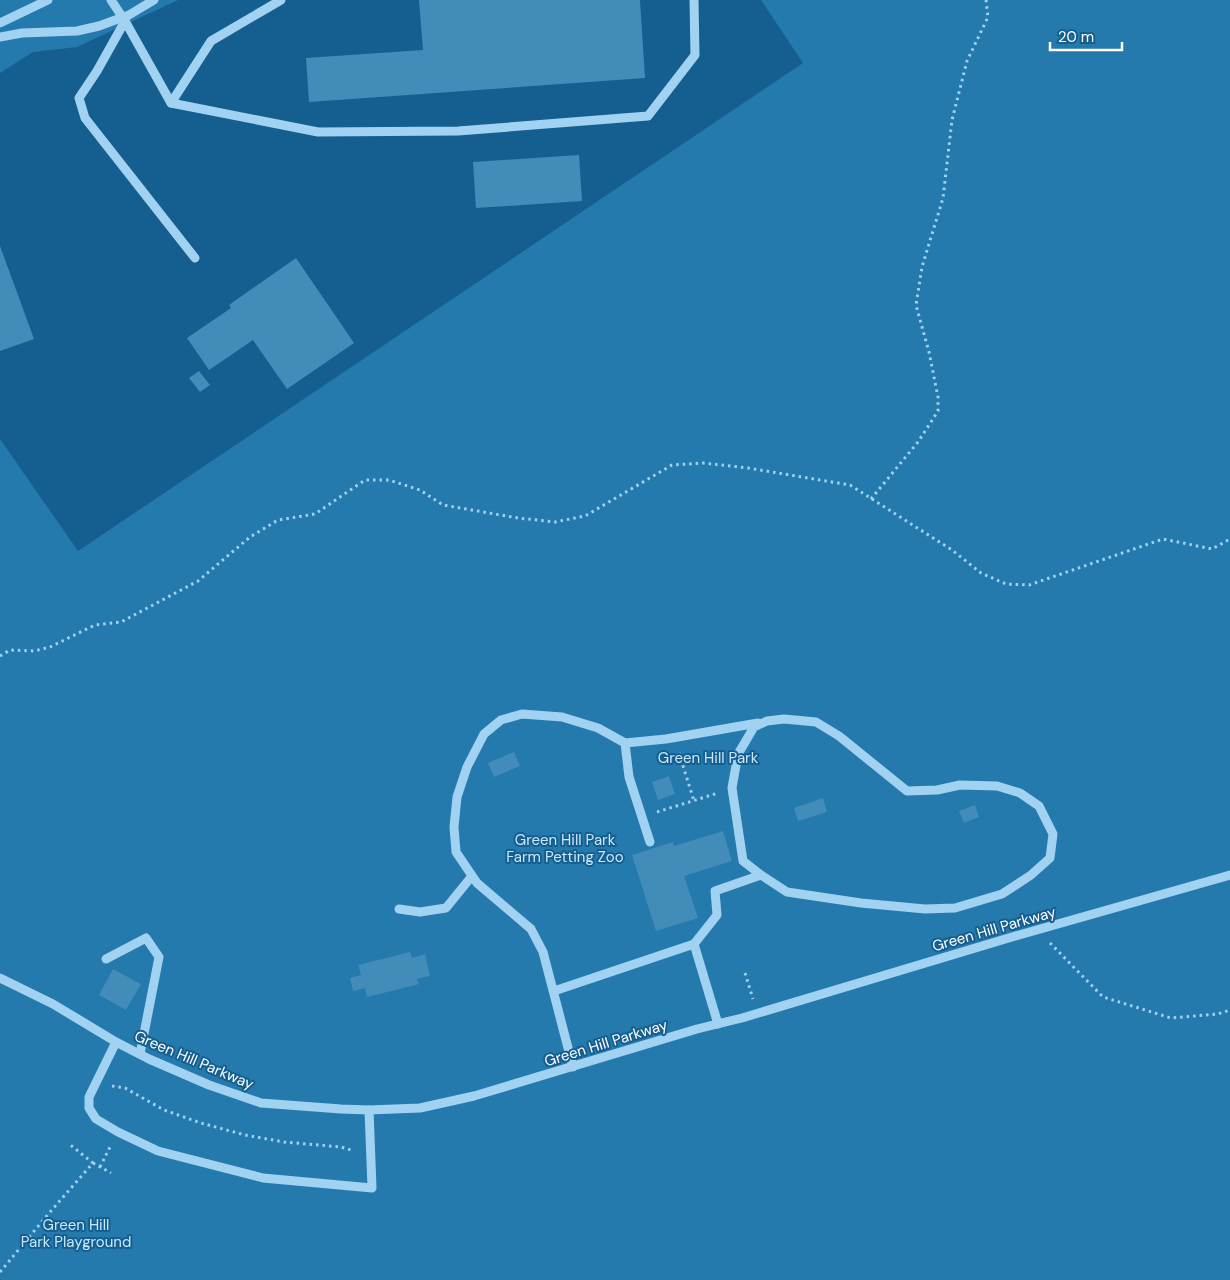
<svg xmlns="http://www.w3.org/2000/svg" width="1230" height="1280" font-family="'DM Sans',sans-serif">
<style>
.green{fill:#2479ad}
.building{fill:#428cba}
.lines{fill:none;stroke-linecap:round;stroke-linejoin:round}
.path{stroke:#a1d2f1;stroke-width:3;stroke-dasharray:2.5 4;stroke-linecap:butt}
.minor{stroke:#a1d2f1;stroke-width:9}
.labels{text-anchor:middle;stroke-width:4;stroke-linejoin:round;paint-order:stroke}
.park-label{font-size:15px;fill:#c8e8fc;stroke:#155f90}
.street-label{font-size:15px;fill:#fff;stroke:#155f90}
</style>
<rect width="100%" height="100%" fill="#155f90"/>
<g class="green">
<polygon points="0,0 178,0 77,47 33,52 0,73"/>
<polygon points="761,0 1230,0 1230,1280 0,1280 0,439 78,551 803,63"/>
</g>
<g class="building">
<polygon points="419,0 640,0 645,78 309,102 306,58 423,50"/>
<polygon points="579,155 582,201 476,208 473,162"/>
<polygon points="0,246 34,339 0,351"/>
<polygon points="296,258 354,343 287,389 253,340 209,370 187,338 231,308 229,305"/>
<polygon points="199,371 210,385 200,392 189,378"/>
<polygon points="514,752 520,766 494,777 488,763"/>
<polygon points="669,776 675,794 658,800 652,782"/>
<polygon points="823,798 827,812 798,821 794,808"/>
<polygon points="975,805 979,817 964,823 959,811"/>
<polygon points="723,831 732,861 684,876 698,918 656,931 632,855 673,842 674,846"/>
<polygon points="410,952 412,958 425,954 430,976 417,979 419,984 367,997 365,988 353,991 350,978 361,975 358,965"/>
<polygon points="113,969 141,984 126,1010 99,995"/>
</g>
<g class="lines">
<g class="path">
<polyline points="871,499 918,442 938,411 938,397 929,352 916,305 922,267 943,198 952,120 967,61 988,17 986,0"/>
<polyline points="0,656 10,650 34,651 50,647 95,625 121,622 198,581 250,537 278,520 315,514 365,480 389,480 420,490 443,505 518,518 555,522 585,516 672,465 703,463 748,468 850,485 952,550 981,573 1006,584 1029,585 1163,539 1212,549 1230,539"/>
<polyline points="679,753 694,801"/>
<polyline points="657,812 718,793"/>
<polyline points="1050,943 1103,997 1171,1018 1218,1014 1230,1010"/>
<polyline points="745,973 753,999"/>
<polyline points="112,1086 125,1088 164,1110 201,1123 245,1135 284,1142 341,1147 354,1151"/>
<polyline points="93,1163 111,1173"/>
<polyline points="100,1167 111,1145"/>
<polyline points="0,1272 50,1212 93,1163 68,1143"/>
</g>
<g class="minor">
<polyline points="111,0 125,21 171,103 318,132 458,131 648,116 695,55 694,0"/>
<polyline points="125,21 97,71 79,98 85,118 195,258"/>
<polyline points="0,23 48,0"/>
<polyline points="0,37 22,33 77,31 99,26 129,15 154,0"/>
<polyline points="171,103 211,41 281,0"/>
<polyline points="625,743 666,739 758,723"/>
<polyline points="399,909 420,912 446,908 472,876"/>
<polyline points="694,944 717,915 715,891 761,875 743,861 732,788 738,754 754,727 767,721 784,719 816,722 839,736 907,791 937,790 960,785 997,786 1020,793 1039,806 1053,834 1050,858 1031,875 1002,894 955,908 925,909 861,903 787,892 761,875"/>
<polyline points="106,959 146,938 159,957 140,1054"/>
<polyline points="0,978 53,1004 116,1042 149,1059 209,1085 261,1103 341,1109 369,1110 420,1108 474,1096 697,1029 742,1018 1012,937 1230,875"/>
<polyline points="554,991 694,944 718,1024"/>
<polyline points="116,1042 89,1097 89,1108 96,1119 118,1132 158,1151 263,1178 372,1188 369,1110"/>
<polyline points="573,1067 543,952 531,929 477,883 456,852 454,827 457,797 467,767 484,734 501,720 522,714 562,717 598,728 625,743 629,777 650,842"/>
</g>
</g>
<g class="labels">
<g class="park-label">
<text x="708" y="763">Green Hill Park</text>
<text x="565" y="845">Green Hill Park<tspan x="565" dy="17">Farm Petting Zoo</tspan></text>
<text x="76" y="1230">Green Hill<tspan x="76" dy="17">Park Playground</tspan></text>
</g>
<g class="street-label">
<text transform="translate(994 929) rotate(-16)" y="5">Green Hill Parkway</text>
<text transform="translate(606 1043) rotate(-17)" y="5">Green Hill Parkway</text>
<text transform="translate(194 1060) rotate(23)" y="5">Green Hill Parkway</text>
</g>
</g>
<path d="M1050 42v8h72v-8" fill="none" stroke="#ffffff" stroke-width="2.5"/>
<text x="1058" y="42" font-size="15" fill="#ffffff" stroke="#155f90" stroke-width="4" paint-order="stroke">20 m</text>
</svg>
